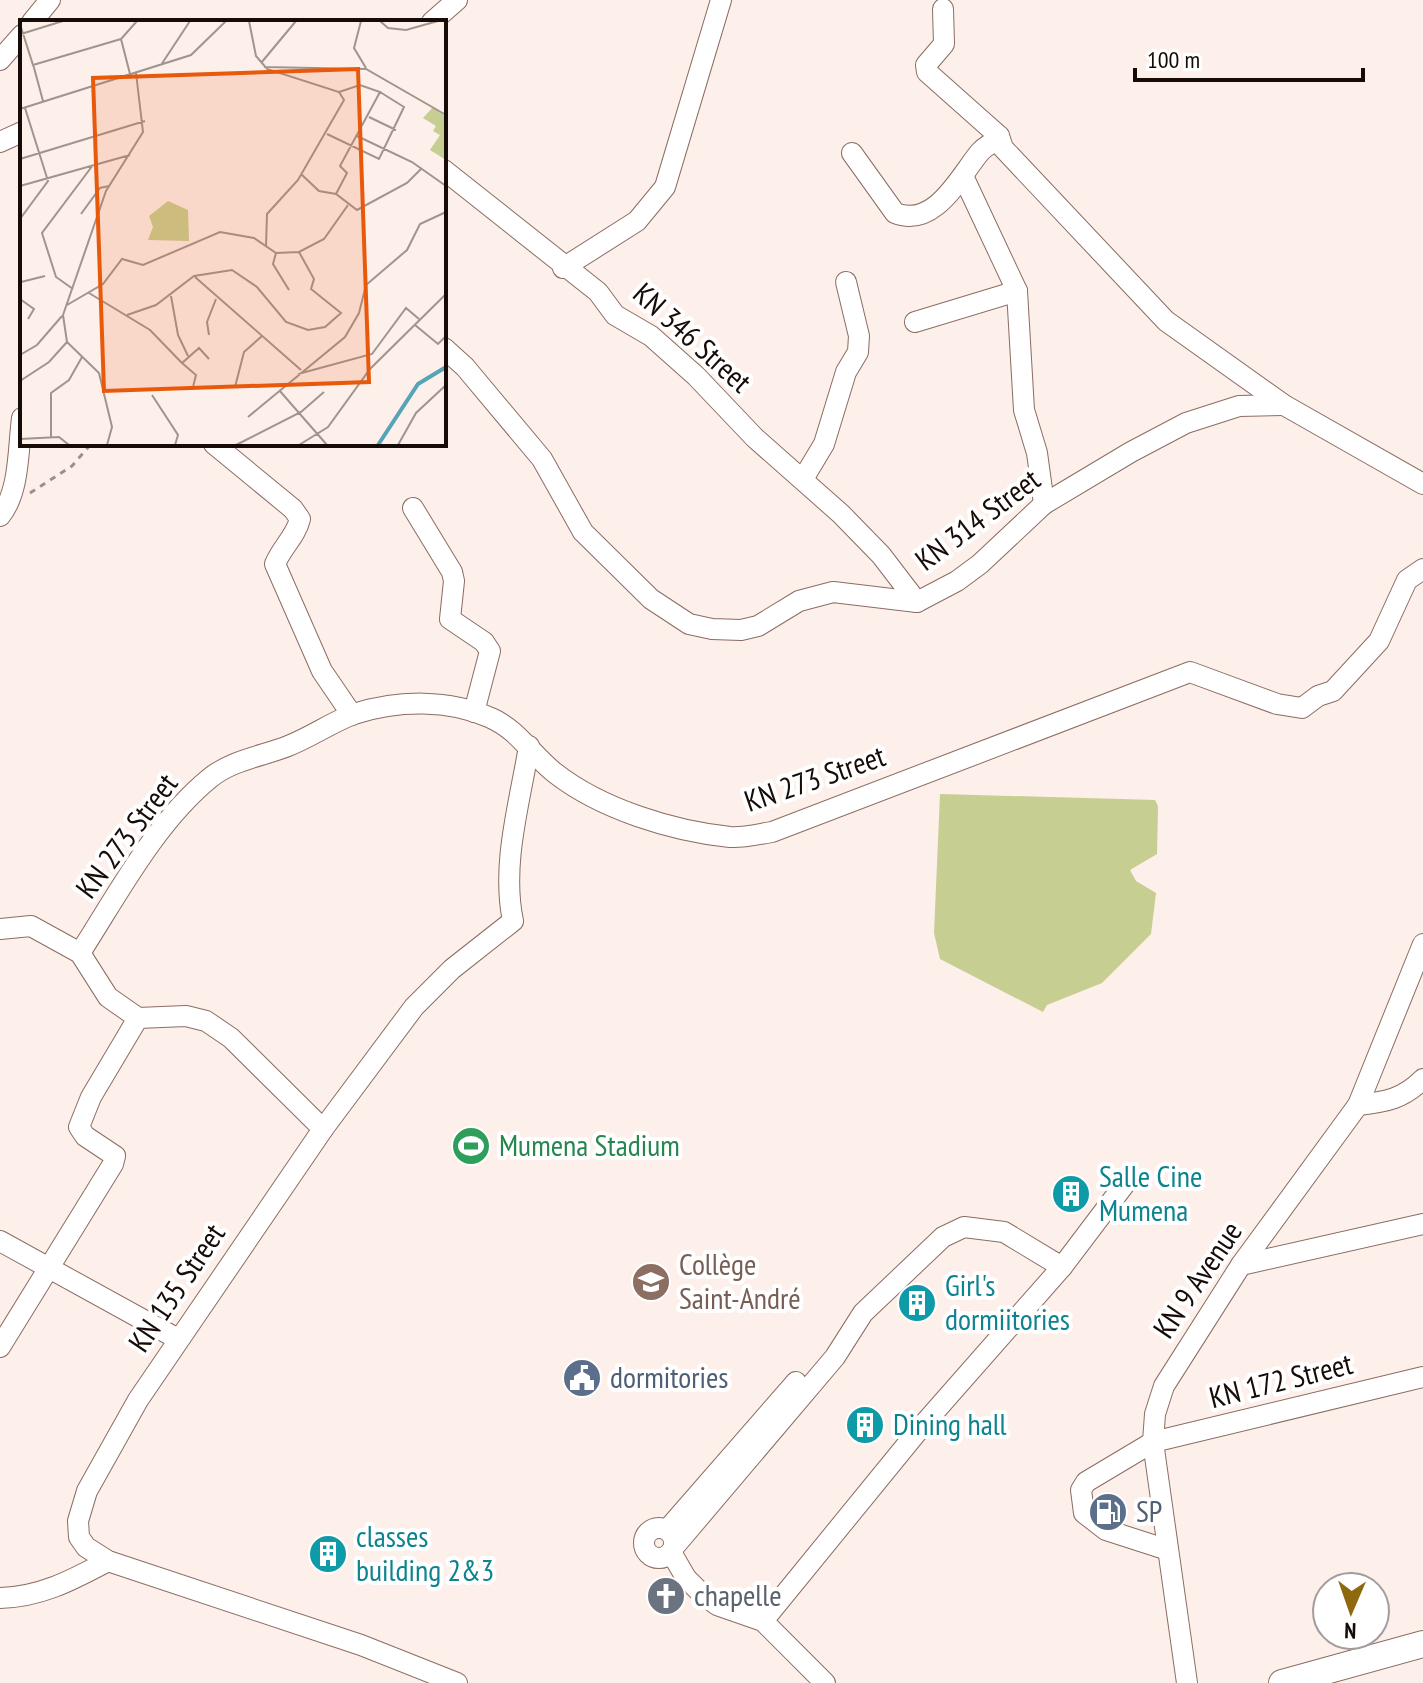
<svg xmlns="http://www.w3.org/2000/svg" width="1423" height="1683" font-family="'PT Sans Narrow',sans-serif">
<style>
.green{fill:#c7ce91}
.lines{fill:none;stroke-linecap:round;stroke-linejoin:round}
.minor-casing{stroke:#8b6d62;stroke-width:22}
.major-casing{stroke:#8b6d62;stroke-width:28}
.path{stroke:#9c8f8a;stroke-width:3;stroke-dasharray:6 6;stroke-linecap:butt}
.minor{stroke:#fff;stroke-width:20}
.major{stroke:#fff;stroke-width:26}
.labels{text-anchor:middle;stroke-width:8;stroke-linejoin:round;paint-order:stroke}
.street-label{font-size:30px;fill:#160b07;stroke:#fff}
.leisure-label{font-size:30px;fill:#27864d;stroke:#fff;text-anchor:start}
.culture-label{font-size:30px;fill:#0d838f;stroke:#fff;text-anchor:start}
.education-label{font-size:30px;fill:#785e54;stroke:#fff;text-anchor:start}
.service-label{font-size:30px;fill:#4e5e75;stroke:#fff;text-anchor:start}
.worship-label{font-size:30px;fill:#5b616d;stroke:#fff;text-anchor:start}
.inset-river{fill:none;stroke:#55a5b7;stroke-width:4}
.inset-road{fill:none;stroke:#a1948f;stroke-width:2}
.view{fill:#e8590c;fill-opacity:0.15;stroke:#e8590c;stroke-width:4}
.inset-edge{fill:none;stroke:#160b07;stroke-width:4}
</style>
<rect width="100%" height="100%" fill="#fdefea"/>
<polygon class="green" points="940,794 1155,800 1158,806 1157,854 1130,870 1136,881 1156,893 1151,934 1102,983 1047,1005 1043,1012 940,959 934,933"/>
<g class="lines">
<defs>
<g id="minor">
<polyline points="943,9 944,44 926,65 927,72 999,136"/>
<polyline points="32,22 50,0"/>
<polyline points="432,22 457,0"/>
<polyline points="0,60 22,35"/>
<polyline points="0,142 22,132"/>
<path d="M852 153 895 213C935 229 960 176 980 152 986 145 993 144 999 136L1003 148 1166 321 1284 405 1423 484"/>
<polyline points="444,170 598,292 615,315 651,336 696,376 755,438 841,514 881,555 917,602"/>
<polyline points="963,176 1017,291 1024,410 1037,453 1044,504"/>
<polyline points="563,268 637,221 665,187 721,0"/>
<polyline points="915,322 1017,291"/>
<polyline points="444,348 465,367 542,459 583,532 651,599 689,624 712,629 741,630 758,626 799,601 833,592 917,602 957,581 980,564 1044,504 1131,452 1186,423 1239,406 1284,405"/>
<path d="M214 444 293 509 300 519C296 536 282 547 275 564L322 671 352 715"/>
<polyline points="803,479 824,444 846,372 858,352 859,336 846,282"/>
<polyline points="413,508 452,572 454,581 450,619 484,642 490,651 474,712"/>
<path d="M0 516C20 492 18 448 22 418"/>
<polyline points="0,929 31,926 80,953 108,997 138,1018 186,1016 206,1021 231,1038 323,1129"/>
<path d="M80 953C118 894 155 823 210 778 232 760 263 756 288 746 311 737 332 722 354 714 398 700 449 699 491 718 517 729 533 756 555 773 601 809 672 831 730 837 743 838 759 834 772 832L1190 672 1277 704 1302 708 1318 696 1333 691 1379 641 1407 580 1423 569"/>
<path d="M1358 1105C1386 1102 1403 1099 1423 1079"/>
<polyline points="0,1241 178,1339"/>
<polyline points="1241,1265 1423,1224"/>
<polyline points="0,1347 113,1164 115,1156 85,1136 79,1127 91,1097 138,1018"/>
<circle cx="659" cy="1543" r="15"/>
<polyline points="667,1530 796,1382"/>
<polyline points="674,1547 835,1357 863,1313 943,1237 964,1227 1004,1232 1062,1267"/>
<polyline points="1168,1550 1106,1530 1084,1513 1081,1490 1086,1482 1153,1442 1423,1377"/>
<polyline points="671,1552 686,1578 702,1594 717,1605 763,1621 825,1683"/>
<path d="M0 1598C41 1597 72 1580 108 1561"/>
<polyline points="763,1621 922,1426 1062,1267 1127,1181"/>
<path d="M457 1683 361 1645 108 1561 86 1547 79 1537 78 1521 87 1491 138 1400 323 1129 414 1007 452 969 513 921C501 864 520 802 529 746"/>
<polyline points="1187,1683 1153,1442 1155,1414 1164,1386 1241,1265 1358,1105 1423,944"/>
</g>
<polyline id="major" points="1282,1683 1423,1644"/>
</defs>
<use href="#minor" class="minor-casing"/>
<use href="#major" class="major-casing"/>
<polyline class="path" points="30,493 72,466 91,444"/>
<use href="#minor" class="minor"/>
<use href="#major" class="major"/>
</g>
<defs>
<symbol id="stadium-disc" viewBox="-11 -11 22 22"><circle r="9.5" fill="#2e9e5b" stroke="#fff"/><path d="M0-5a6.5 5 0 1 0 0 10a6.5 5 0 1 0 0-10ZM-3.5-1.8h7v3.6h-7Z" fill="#fff"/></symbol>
<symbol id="building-disc" viewBox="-11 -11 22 22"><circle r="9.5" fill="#0f9aa8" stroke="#fff"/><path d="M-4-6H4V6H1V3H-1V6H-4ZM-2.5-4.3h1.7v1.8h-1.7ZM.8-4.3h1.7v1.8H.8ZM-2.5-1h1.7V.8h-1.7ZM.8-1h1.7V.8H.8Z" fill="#fff"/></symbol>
<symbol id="school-disc" viewBox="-11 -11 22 22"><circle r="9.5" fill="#8d6e63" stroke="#fff"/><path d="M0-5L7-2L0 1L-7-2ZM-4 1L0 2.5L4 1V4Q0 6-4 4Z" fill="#fff"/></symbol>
<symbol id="civic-disc" viewBox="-11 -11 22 22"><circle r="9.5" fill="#5c6f8a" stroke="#fff"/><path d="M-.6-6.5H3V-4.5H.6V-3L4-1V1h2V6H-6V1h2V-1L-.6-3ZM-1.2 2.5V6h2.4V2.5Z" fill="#fff"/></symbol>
<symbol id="fuel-disc" viewBox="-11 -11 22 22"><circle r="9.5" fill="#5c6f8a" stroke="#fff"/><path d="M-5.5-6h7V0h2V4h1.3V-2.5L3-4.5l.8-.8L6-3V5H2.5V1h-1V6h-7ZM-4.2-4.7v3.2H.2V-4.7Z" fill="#fff"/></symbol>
<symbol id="church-disc" viewBox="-11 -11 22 22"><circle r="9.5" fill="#6b7280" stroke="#fff"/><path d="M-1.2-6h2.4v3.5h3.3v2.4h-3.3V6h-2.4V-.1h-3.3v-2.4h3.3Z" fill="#fff"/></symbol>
</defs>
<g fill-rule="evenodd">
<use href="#stadium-disc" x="449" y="1124" width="44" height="44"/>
<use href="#building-disc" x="1049" y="1172" width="44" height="44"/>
<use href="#school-disc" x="629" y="1260" width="44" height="44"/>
<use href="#building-disc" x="895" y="1281" width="44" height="44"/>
<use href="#civic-disc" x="560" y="1356" width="44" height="44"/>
<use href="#building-disc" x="843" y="1403" width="44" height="44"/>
<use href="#fuel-disc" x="1086" y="1490" width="44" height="44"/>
<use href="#building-disc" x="306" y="1532" width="44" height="44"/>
<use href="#church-disc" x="644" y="1574" width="44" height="44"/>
</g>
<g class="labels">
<g class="street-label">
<text transform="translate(692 338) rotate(42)" y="10">KN 346 Street</text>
<text transform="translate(978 520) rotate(-37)" y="10">KN 314 Street</text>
<text transform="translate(815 779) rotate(-19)" y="10">KN 273 Street</text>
<text transform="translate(127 836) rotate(-53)" y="10">KN 273 Street</text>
<text transform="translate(1198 1280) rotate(-56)" y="10">KN 9 Avenue</text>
<text transform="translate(177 1288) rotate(-56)" y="10">KN 135 Street</text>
<text transform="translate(1281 1381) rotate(-14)" y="10">KN 172 Street</text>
</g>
<g class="leisure-label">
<text x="499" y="1156">Mumena Stadium</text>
</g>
<g class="culture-label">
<text x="1099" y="1187">Salle Cine<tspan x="1099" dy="34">Mumena</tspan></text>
<text x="945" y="1296">Girl's<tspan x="945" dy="34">dormiitories</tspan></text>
<text x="893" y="1435">Dining hall</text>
<text x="356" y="1547">classes<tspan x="356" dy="34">building 2&amp;3</tspan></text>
</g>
<g class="education-label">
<text x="679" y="1275">Collège<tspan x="679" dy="34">Saint-André</tspan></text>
</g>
<g class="service-label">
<text x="610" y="1388">dormitories</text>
<text x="1136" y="1522">SP</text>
</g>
<g class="worship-label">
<text x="694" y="1606">chapelle</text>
</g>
</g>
<g transform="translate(20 20)">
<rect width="426" height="426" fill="#fdefea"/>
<path d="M413 87 426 97V140L410 130 420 115 413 111 416 106 403 98ZM148 181 168 190 169 221 128 220 133 207 129 196Z" fill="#c7ce91"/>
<path class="inset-river" d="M358 425 398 364 426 347"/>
<path class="inset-road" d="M229 1 236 36 247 49 319 72 324 80 278 160 247 194 246 227M341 1 334 28 346 48M360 1 368 8 386 10 418 1M0 4 13 45 101 19M1 14 43 1M241 43 276 1M13 44 23 81M141 45 170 1M244 47 346 49 426 95M110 54 101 19 117 1M0 89 171 35 206 1M349 97 376 110M307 114 359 139 384 87 360 72M337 116 392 142 426 166M0 139 125 101M281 154 299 171 316 174 337 190 387 163 402 148M0 166 110 135M316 174 327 153 320 146 360 72 340 65 319 72M61 194 80 168 89 166M0 199 28 161 5 88M256 233 253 244 269 270M175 257 281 350M1 262 25 256M53 269 36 257 22 213 73 145M69 273 130 310 162 343 179 328 189 339M151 276 158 315 168 336M0 279 14 289 8 299M47 285 83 264 102 239 123 245 200 212 234 218 256 233 279 232 304 219 328 185M107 295 136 285 174 256 212 250 237 267 266 302 288 310 305 307 321 293 291 269 294 259 279 232M395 305 418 324 426 316M189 315 187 302 196 279M0 335 17 325 42 296M162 343 176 355 173 367M278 354 352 334 386 288 399 299M0 361 29 342 47 322M215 367 224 332 242 316M259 370 307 425M132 375 158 415 155 425M228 397 325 317 339 293 346 265 387 230 400 204 426 192M31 418V373L49 360 62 337M0 419 39 417 49 425M87 425 92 407 79 353 47 322 43 295 86 171 123 112 116 53M216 425 281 392 304 372M279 425 308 407 350 349 426 274M378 425 396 393 426 365"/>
<path class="view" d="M338 49 349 362 84 371 73 58Z"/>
<rect width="426" height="426" class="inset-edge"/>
</g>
<g transform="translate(1351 1611) rotate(182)"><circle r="38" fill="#ffffff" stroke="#a29d9c" stroke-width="2"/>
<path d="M0-6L14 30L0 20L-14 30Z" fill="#8f690e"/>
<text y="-12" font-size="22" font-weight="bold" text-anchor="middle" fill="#160b07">N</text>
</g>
<path d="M1135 68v12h228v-12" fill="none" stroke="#160b07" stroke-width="4"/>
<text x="1147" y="68" font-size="24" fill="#160b07" stroke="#ffffff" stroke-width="6" paint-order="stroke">100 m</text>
</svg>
